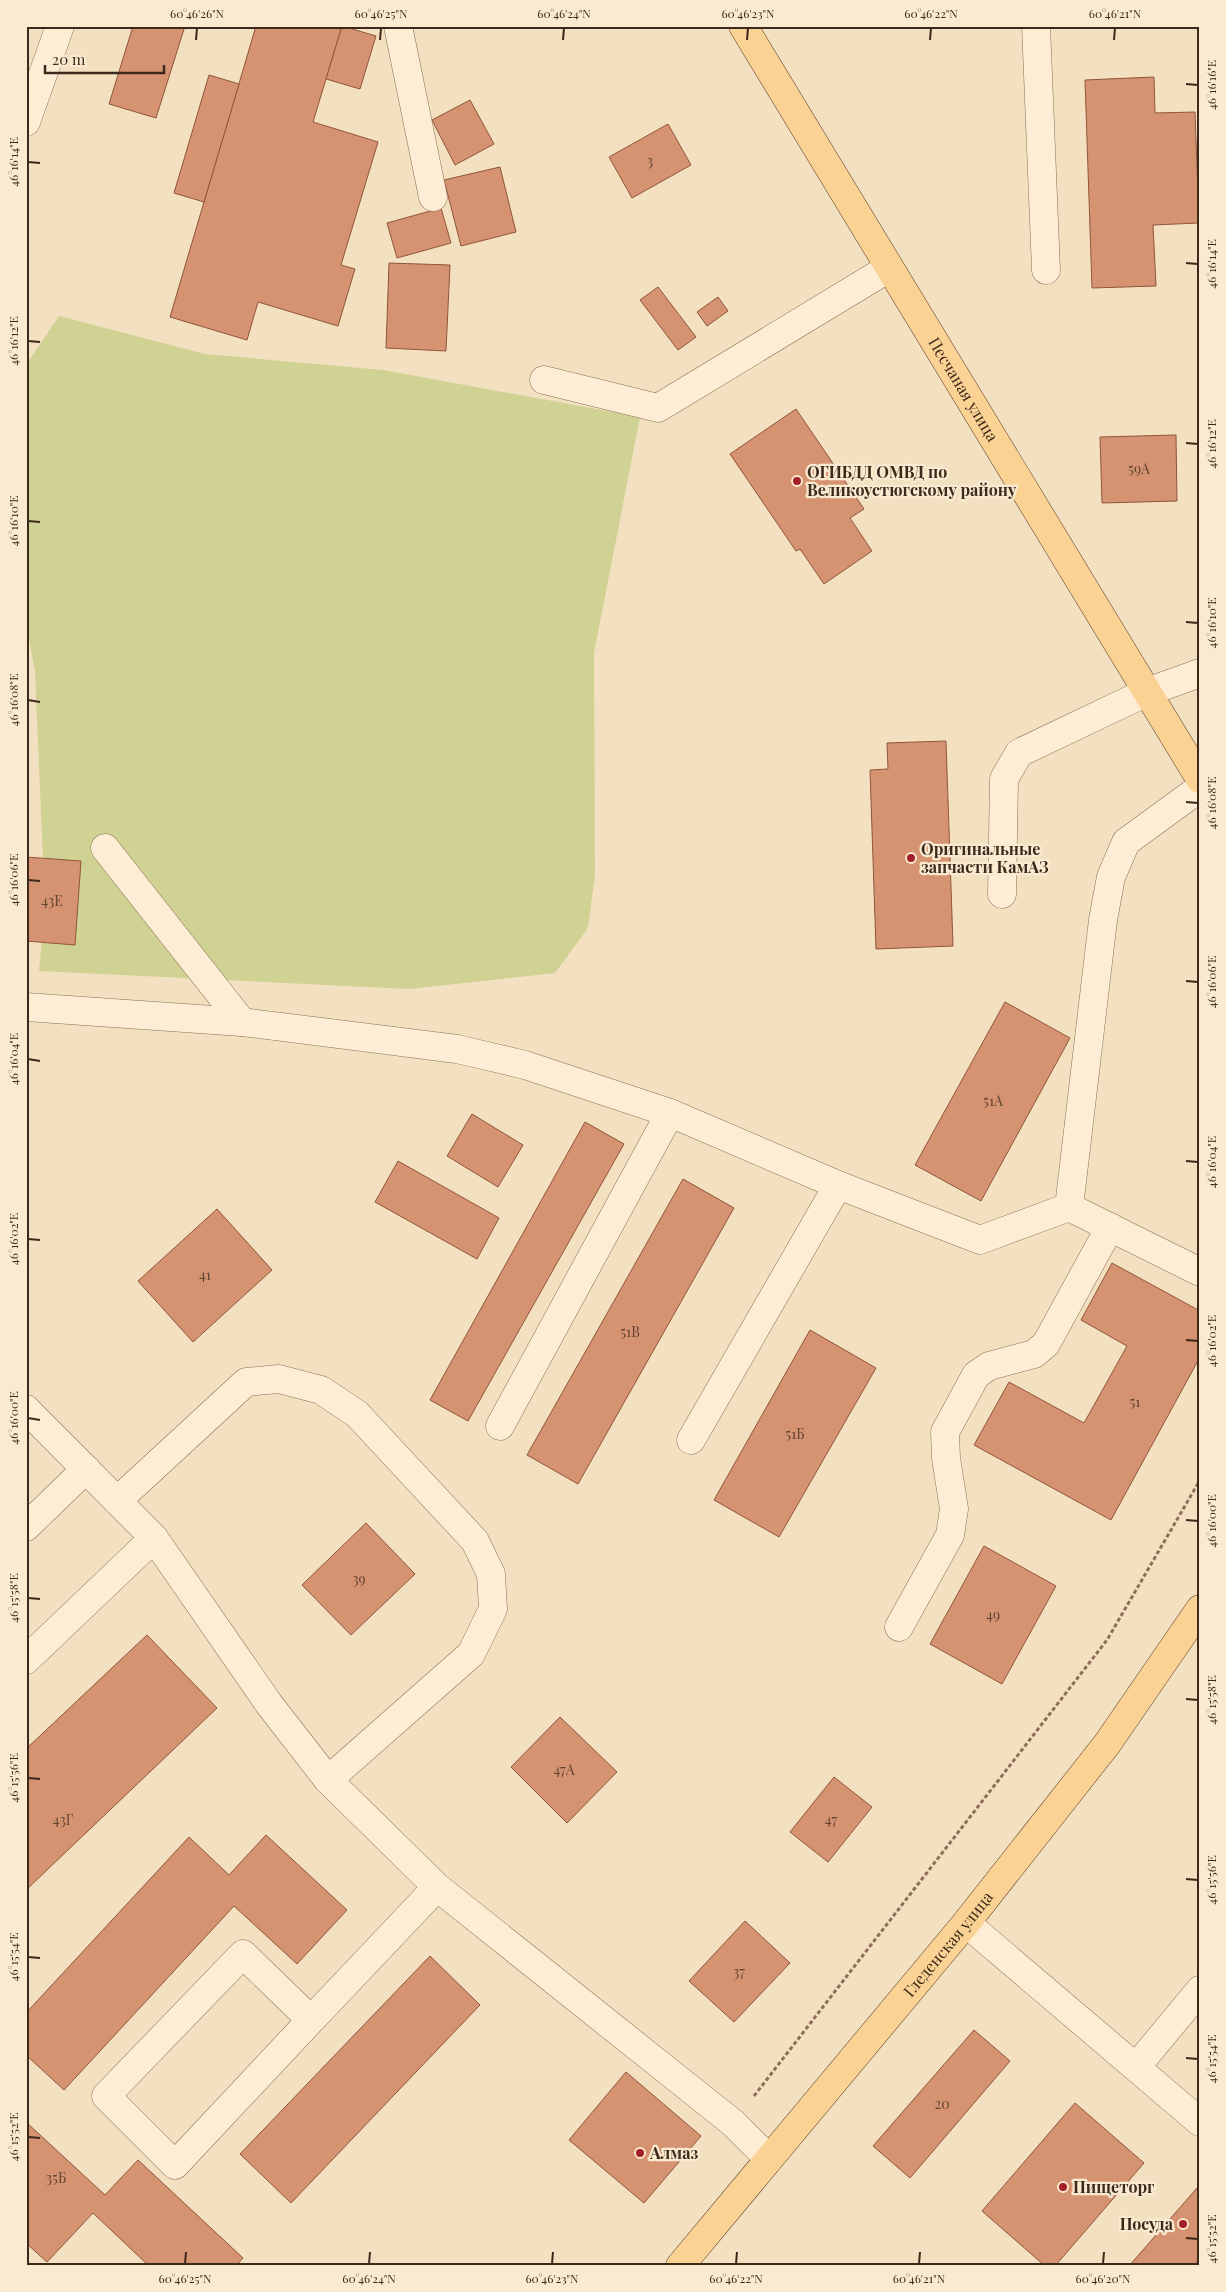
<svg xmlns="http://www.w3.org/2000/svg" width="1226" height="2292" font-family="'Playfair Display',serif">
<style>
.green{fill:#cfd293}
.building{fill:#d59372;stroke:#905539}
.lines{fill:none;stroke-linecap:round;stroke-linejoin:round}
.minor-casing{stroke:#8e6f56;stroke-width:29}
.major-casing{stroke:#5b3d2b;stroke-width:29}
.path{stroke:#8e6f56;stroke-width:3;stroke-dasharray:4 2.5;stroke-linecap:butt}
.minor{stroke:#fcedd4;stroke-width:28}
.major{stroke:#fad294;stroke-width:28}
.ticks{fill:none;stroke:#3c291c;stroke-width:2}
.poi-dot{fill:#a31f2a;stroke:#f9ead0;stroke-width:2}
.labels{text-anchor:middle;stroke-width:4.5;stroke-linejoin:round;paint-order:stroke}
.number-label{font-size:14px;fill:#624432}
.street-label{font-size:16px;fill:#3c291c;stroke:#f9ead0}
.poi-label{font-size:16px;font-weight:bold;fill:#3c291c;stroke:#f9ead0;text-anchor:start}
.neatline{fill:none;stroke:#3c291c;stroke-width:2}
.ticks-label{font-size:12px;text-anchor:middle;fill:#3c291c}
</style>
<rect width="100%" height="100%" fill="#f3e0c0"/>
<polygon class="green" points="59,316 205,354 383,370 640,417 594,653 595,874 588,928 555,973 409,989 39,971 45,907 35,671 26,623 26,365"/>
<g class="building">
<polygon points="133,26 185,26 156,118 109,104"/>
<polygon points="256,26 342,26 313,122 378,142 341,265 355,269 338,326 258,302 247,340 170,317"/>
<polygon points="342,26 376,36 360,89 326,79"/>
<polygon points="209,75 239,84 204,202 174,193"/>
<polygon points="1154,77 1155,113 1195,112 1199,223 1153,225 1156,286 1092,288 1085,80"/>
<polygon points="470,100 494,144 455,165 432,120"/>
<polygon points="668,124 691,165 632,198 609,157"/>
<polygon points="500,167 516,232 461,246 444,180"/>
<polygon points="441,208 451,243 397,258 387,223"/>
<polygon points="389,263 450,265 446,351 386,348"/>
<polygon points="658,287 696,337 678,350 640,300"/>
<polygon points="718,297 728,311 707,326 697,312"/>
<polygon points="796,409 864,509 850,518 872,551 824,584 800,549 796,551 730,454"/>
<polygon points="1176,435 1177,501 1102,503 1100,437"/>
<polygon points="946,741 953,946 876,949 870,770 888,769 887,743"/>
<polygon points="26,857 81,861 75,945 26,941"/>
<polygon points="1005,1002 1070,1038 981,1201 915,1165"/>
<polygon points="472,1114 523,1145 498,1187 447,1156"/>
<polygon points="585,1122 624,1144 468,1421 430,1400"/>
<polygon points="398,1161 499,1218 477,1259 375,1202"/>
<polygon points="683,1179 734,1208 578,1484 527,1455"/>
<polygon points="217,1209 272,1270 193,1342 138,1281"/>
<polygon points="1112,1263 1200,1311 1200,1357 1111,1520 974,1445 1009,1382 1084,1423 1127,1346 1081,1320"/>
<polygon points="810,1330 876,1368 779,1537 714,1500"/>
<polygon points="366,1523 415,1574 351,1635 302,1585"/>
<polygon points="984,1546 1056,1586 1002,1684 930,1644"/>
<polygon points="147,1635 217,1708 26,1890 26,1749"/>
<polygon points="560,1717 617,1772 567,1823 511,1767"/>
<polygon points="834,1777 872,1807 828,1862 790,1832"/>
<polygon points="266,1835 347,1910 297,1964 234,1906 64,2090 26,2055 26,2013 189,1837 229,1875"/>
<polygon points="745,1921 790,1963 734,2022 689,1981"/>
<polygon points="430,1956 480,2005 291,2203 240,2154"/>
<polygon points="974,2030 1010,2061 910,2178 873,2146"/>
<polygon points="626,2072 701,2136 644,2203 569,2140"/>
<polygon points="1075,2103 1144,2163 1055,2266 1045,2266 982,2211"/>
<polygon points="26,2122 105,2195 138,2160 243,2258 236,2266 149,2266 93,2213 47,2262 26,2243"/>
<polygon points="1197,2188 1200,2190 1200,2258 1193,2266 1129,2266"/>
</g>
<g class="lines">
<defs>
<g id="minor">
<polyline points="398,26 433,197"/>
<polyline points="1036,26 1046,270"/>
<polyline points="26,122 60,26"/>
<polyline points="544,380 658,408 889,268"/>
<polyline points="105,848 242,1022"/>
<polyline points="1002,894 1004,779 1019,753 1147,692 1200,673"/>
<polyline points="26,1007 242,1022 457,1049 525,1065 670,1113 838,1185 980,1240 1069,1207 1200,1272"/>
<polyline points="1069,1207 1103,920 1111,877 1126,842 1200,788"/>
<polyline points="26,1409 154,1538 269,1704 328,1780 437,1887 733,2123 769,2159"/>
<polyline points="500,1426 670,1113"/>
<polyline points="691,1440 838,1185"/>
<polyline points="117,1501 246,1382 279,1379 321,1390 357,1414 475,1541 491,1574 493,1609 471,1654 328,1780"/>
<polyline points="26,1527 86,1469"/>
<polyline points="899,1627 950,1535 954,1509 946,1458 945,1432 976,1375 989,1366 1034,1354 1046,1344 1110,1227"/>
<polyline points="26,1660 154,1538"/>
<polyline points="966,1923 1200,2122"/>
<polyline points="311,2020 175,2165 106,2096 243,1954 311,2020 437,1887"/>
<polyline points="1137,2066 1200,1990"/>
</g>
<g id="major">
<path id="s1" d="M743 26 1200 779"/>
<path id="s2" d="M680 2266 966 1923 1107 1744 1200 1609"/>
</g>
</defs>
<use href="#minor" class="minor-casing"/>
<use href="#major" class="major-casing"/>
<polyline class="path" points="754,2096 1107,1640 1200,1480"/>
<use href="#minor" class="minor"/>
<use href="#major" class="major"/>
</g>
<path class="ticks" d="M196 40 197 28M380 40 381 28M563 40 564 28M747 40 748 28M930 40 931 28M1114 40 1115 28M1186 84 1198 85M28 162 40 163M1186 263 1198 264M28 341 40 342M1186 443 1198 444M28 521 40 522M1186 622 1198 623M28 700 40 702M1186 802 1198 803M28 880 40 881M1186 981 1198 982M28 1059 40 1061M1186 1161 1198 1162M28 1239 40 1240M1186 1340 1198 1341M28 1418 40 1420M1186 1520 1198 1521M28 1598 40 1599M1186 1699 1198 1700M28 1778 40 1779M1186 1879 1198 1880M28 1957 40 1958M1186 2058 1198 2059M28 2137 40 2138M1186 2238 1198 2239M185 2264 186 2252M369 2264 370 2252M552 2264 553 2252M736 2264 737 2252M919 2264 920 2252M1103 2264 1104 2252"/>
<g class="poi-dot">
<circle cx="797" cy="481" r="5"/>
<circle cx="911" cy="858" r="5"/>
<circle cx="640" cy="2153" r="5"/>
<circle cx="1063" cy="2187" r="5"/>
<circle cx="1183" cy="2224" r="5"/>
</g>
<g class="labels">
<g class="number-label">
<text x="650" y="166">3</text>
<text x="1139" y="474">59А</text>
<text x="52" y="906">43Е</text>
<text x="993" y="1106">51А</text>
<text x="205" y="1280">41</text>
<text x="630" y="1337">51В</text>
<text x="1135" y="1407">51</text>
<text x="795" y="1439">51Б</text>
<text x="359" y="1584">39</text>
<text x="993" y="1620">49</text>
<text x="564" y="1775">47А</text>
<text x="63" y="1825">43Г</text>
<text x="831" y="1825">47</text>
<text x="739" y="1977">37</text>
<text x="942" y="2109">20</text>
<text x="56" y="2183">35Б</text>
</g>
<g class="street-label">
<text dy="6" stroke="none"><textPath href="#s1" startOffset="425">Песчаная улица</textPath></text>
<text dy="6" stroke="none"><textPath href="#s2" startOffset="419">Гледенская улица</textPath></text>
</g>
<g class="poi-label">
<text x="807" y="478">ОГИБДД ОМВД по<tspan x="807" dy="18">Великоустюгскому району</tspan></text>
<text x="921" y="855">Оригинальные<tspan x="921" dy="18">запчасти КамАЗ</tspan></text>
<text x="650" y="2159">Алмаз</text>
<text x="1073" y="2193">Пищеторг</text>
<text x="1173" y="2230" text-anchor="end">Посуда</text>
</g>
</g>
<rect width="1226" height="2292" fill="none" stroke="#f9ead0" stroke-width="55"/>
<path d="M45 65v8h119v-8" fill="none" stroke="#3c291c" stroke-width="2.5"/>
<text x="52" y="65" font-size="15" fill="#3c291c" stroke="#f9ead0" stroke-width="4" paint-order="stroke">20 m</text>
<rect x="28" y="28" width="1170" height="2236" class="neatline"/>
<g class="ticks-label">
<text x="197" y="18">60°46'26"N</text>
<text x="381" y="18">60°46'25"N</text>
<text x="564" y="18">60°46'24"N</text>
<text x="748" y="18">60°46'23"N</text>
<text x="931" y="18">60°46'22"N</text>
<text x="1115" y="18">60°46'21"N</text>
<text transform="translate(1212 85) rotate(-90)" y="4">46°16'16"E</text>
<text transform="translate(14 162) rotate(-90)" y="4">46°16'14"E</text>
<text transform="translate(1212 264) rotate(-90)" y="4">46°16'14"E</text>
<text transform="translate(14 341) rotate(-90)" y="4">46°16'12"E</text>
<text transform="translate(1212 444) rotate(-90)" y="4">46°16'12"E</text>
<text transform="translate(14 521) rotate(-90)" y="4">46°16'10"E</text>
<text transform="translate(1212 623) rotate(-90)" y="4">46°16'10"E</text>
<text transform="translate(14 700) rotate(-90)" y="4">46°16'08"E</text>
<text transform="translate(1212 803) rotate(-90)" y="4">46°16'08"E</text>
<text transform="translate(14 880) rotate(-90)" y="4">46°16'06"E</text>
<text transform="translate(1212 982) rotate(-90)" y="4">46°16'06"E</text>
<text transform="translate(14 1059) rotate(-90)" y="4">46°16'04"E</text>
<text transform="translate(1212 1162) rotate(-90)" y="4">46°16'04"E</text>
<text transform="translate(14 1239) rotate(-90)" y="4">46°16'02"E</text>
<text transform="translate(1212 1341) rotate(-90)" y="4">46°16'02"E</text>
<text transform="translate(14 1418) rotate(-90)" y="4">46°16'00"E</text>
<text transform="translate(1212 1521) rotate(-90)" y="4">46°16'00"E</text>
<text transform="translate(14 1598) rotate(-90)" y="4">46°15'58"E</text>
<text transform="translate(1212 1700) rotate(-90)" y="4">46°15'58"E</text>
<text transform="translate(14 1778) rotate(-90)" y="4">46°15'56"E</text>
<text transform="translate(1212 1880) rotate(-90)" y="4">46°15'56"E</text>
<text transform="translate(14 1957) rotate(-90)" y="4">46°15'54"E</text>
<text transform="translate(1212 2059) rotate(-90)" y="4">46°15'54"E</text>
<text transform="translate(14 2137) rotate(-90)" y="4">46°15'52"E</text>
<text transform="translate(1212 2239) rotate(-90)" y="4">46°15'52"E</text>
<text x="185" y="2283">60°46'25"N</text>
<text x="369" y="2283">60°46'24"N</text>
<text x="552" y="2283">60°46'23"N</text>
<text x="736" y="2283">60°46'22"N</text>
<text x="919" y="2283">60°46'21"N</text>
<text x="1103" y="2283">60°46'20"N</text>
</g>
</svg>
